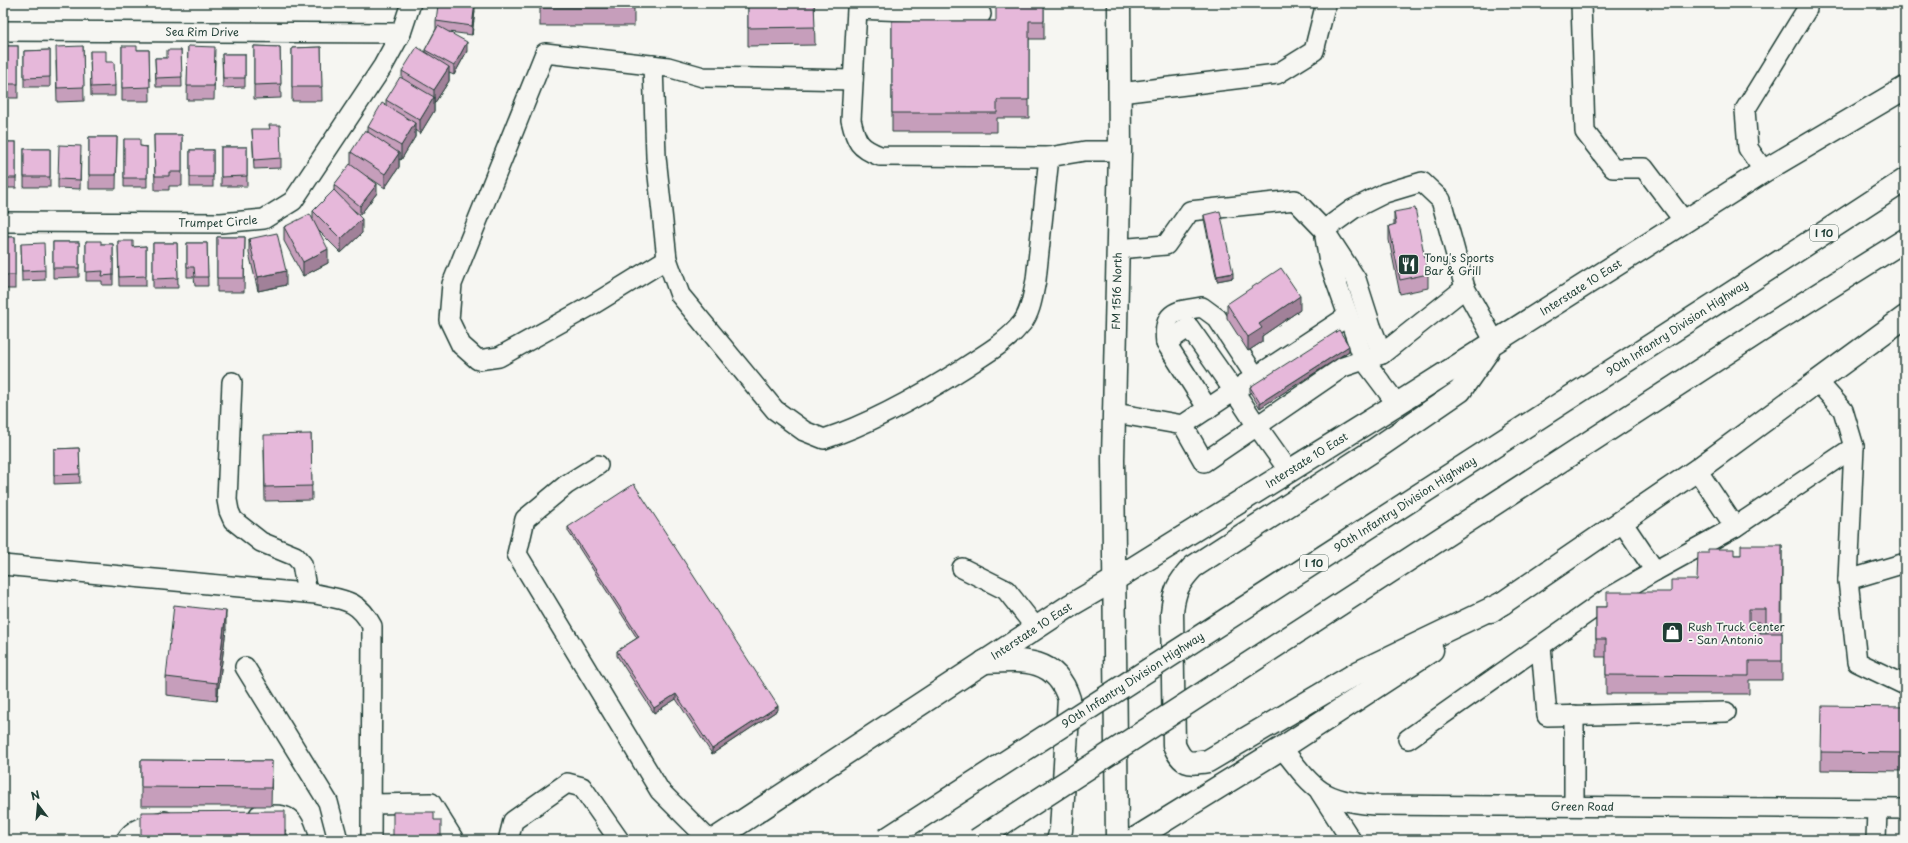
<svg xmlns="http://www.w3.org/2000/svg" width="1908" height="843" font-family="'Playpen Sans',sans-serif">
<style>
.lines{fill:none;stroke-linecap:round;stroke-linejoin:round}
.minor-casing{stroke:#1f3d34;stroke-width:22}
.major-casing{stroke:#1f3d34;stroke-width:25}
.highway-casing{stroke:#1f3d34;stroke-width:25}
.minor{stroke:#f6f6f2;stroke-width:19}
.major{stroke:#f6f6f2;stroke-width:22}
.highway{stroke:#f6f6f2;stroke-width:22}
.highway-bridge-casing{stroke:#1f3d34;stroke-width:25;stroke-linecap:butt}
.highway-bridge{stroke:#f6f6f2;stroke-width:22}
.wall{fill:#c69ebb;stroke:#1f3d34;fill-rule:evenodd}
.shaded-wall{fill:#a18199;stroke:#1f3d34}
.building{fill:#e6b8da;stroke:#1f3d34}
.labels{text-anchor:middle;stroke-width:3.5;stroke-linejoin:round;paint-order:stroke}
.shield{fill:#f6f6f2;stroke:#60746d;stroke-width:1}
.shield-label{font-size:10px;font-weight:bold;fill:#1f3d34}
.street-label{font-size:11px;fill:#1f3d34;stroke:#f6f6f2}
.poi-label{font-size:11px;fill:#1f3d34;stroke:#f6f6f2;text-anchor:start}
</style>
<rect width="100%" height="100%" fill="#f6f6f2"/>
<filter id="ink" filterUnits="userSpaceOnUse"><feTurbulence type="fractalNoise" baseFrequency=".025" numOctaves="2"/><feDisplacementMap in="SourceGraphic" scale="8" xChannelSelector="R" yChannelSelector="G"/><feConvolveMatrix kernelMatrix="1 2 1 2 8 2 1 2 1" color-interpolation-filters="sRGB"/></filter>
<g filter="url(#ink)">
<g class="lines">
<defs>
<g id="minor">
<polyline points="1581,3 1585,132 1613,168 1644,168 1684,221"/>
<path d="M981 14 857 9 851 120C856 142 859 148 880 156L1049 157 1085 151H1120"/>
<path id="s1" d="M3 31 401 33"/>
<path d="M653 65 656 157 667 259 680 295 775 410 804 431 824 439C873 423 920 396 964 368 985 354 1006 343 1022 323 1031 312 1033 294 1036 280L1049 157"/>
<polyline points="1120,93 1277,74 1314,51 1326,3"/>
<polyline points="1764,171 1748,148 1745,110 1807,9 1807,3"/>
<path id="s2" d="M3 222 221 223 264 219 293 201 383 66 401 33 411 3"/>
<polyline points="1324,230 1353,209 1385,193 1422,182 1441,200 1465,288"/>
<polyline points="1325,237 1329,262 1364,360 1397,404"/>
<polyline points="1117,249 1166,245 1190,211 1295,200 1324,230 1356,279 1371,326 1382,354"/>
<polyline points="667,259 594,304 499,357 478,360 461,345 449,320 452,284 545,53 668,67 703,77 853,80"/>
<path d="M1166 343C1162 312 1175 311 1202 307L1217 318 1261 385"/>
<polyline points="232,382 227,500 229,511 233,520 261,542 295,556 302,564 307,593"/>
<polyline points="1818,382 1843,410 1854,447 1848,580 1857,662 1905,685"/>
<polyline points="1208,409 1166,343 1189,327 1234,391 1348,316"/>
<polyline points="1115,413 1183,425 1204,462 1257,426 1289,471"/>
<polyline points="1183,425 1234,391 1257,426 1343,367 1382,354 1465,288 1495,342"/>
<polyline points="598,465 566,485 525,519 517,554 660,791 709,840"/>
<polyline points="1697,470 1735,527 1854,447"/>
<path d="M3 565 316 594C343 600 358 599 372 626L371 840"/>
<polyline points="962,568 1006,590 1036,628"/>
<polyline points="1655,571 1735,527"/>
<polyline points="1848,580 1905,563"/>
<polyline points="1541,646 1547,716 1726,712"/>
<polyline points="245,667 328,802 338,840"/>
<polyline points="1408,739 1607,599 1655,571 1622,522"/>
<path id="s3" d="M1282 748C1314 789 1320 800 1374 805L1905 809"/>
<polyline points="1320,792 1351,840"/>
<polyline points="371,804 431,803 454,840"/>
<polyline points="1574,805 1574,715"/>
<path d="M259 815C284 815 293 812 299 840"/>
<path d="M126 840C133 827 151 824 165 821"/>
<polyline points="511,840 509,837 513,821 567,783 582,787 619,840"/>
<polyline points="1876,840 1877,809"/>
</g>
<g id="major">
<path d="M1488 351 1460 391 1374 450 1193 567C1178 583 1174 591 1172 613L1174 745C1183 765 1188 764 1208 761L1359 672 1503 603"/>
<polyline points="1491,611 1697,470 1905,317"/>
<path d="M984 662C1021 660 1056 656 1069 699L1061 830 1058 840"/>
<path id="s4" d="M714 840 1071 605 1114 580 1397 404 1764 171 1905 88"/>
<path id="s5" d="M1117 840 1113 459 1120 151 1119 3"/>
<polyline points="1133,840 1282,748 1432,650"/>
</g>
<g id="highway">
<polyline points="1744,285 1905,180"/>
<polyline points="1768,326 1905,240"/>
</g>
</defs>
<use href="#minor" class="minor-casing"/>
<use href="#major" class="major-casing"/>
<use href="#highway" class="highway-casing"/>
<use href="#minor" class="minor"/>
<use href="#major" class="major"/>
<use href="#highway" class="highway"/>
<defs>
<g id="highway-bridge">
<path id="s6" d="M885 840 1744 285"/>
<polyline points="977,840 1768,326"/>
</g>
</defs>
<use href="#highway-bridge" class="highway-bridge-casing"/>
<use href="#highway-bridge" class="highway-bridge"/>
</g>
<g class="wall">
<rect x="540" y="3" width="94" height="23"/>
<polygon points="748,3 814,3 815,45 748,46"/>
<polygon points="1044,3 1044,39 1029,39 1029,118 997,118 997,132 892,132 892,21 996,21"/>
<polygon points="475,11 472,35 449,32 467,51 454,75 449,73 449,81 434,104 434,111 420,134 415,130 415,137 401,160 399,159 399,167 385,188 367,176 377,193 360,215 351,208 362,233 341,253 319,231 328,263 303,276 284,241 284,227 313,219 313,211 334,191 334,185 351,164 351,152 368,133 368,127 386,106 386,100 402,78 402,71 425,52 425,50 436,29 436,21"/>
<rect x="3" y="46" width="15" height="52"/>
<polygon points="83,46 84,101 57,102 56,61"/>
<polygon points="122,46 137,50 149,50 150,101 122,101"/>
<polygon points="188,46 215,61 214,100 187,100"/>
<polygon points="254,46 280,47 281,98 254,99"/>
<polygon points="321,47 322,101 292,101 292,48"/>
<polygon points="50,50 50,87 24,87 24,51"/>
<polygon points="181,50 182,87 156,87 155,58 167,58"/>
<polygon points="90,51 106,62 115,86 115,96 91,96"/>
<polygon points="222,54 245,54 245,87 223,88"/>
<polygon points="252,129 281,158 281,168 254,169"/>
<polygon points="154,135 182,135 182,186 169,186 169,190 155,190"/>
<polygon points="89,137 117,137 116,189 89,189"/>
<polygon points="124,139 140,146 147,147 147,187 124,187"/>
<rect x="3" y="142" width="13" height="46"/>
<rect x="221" y="147" width="26" height="39"/>
<rect x="24" y="149" width="26" height="38"/>
<rect x="190" y="150" width="23" height="37"/>
<polygon points="81,155 80,189 58,188 58,179"/>
<polygon points="1394,212 1428,274 1428,288 1400,294 1389,240 1389,226 1394,225"/>
<polygon points="1204,215 1233,278 1217,281 1204,219"/>
<rect x="3" y="237" width="12" height="52"/>
<polygon points="217,237 245,237 244,292 217,292"/>
<polygon points="249,239 286,285 258,291 249,253"/>
<polygon points="86,241 101,244 113,244 113,285 102,285 102,281 86,281"/>
<polygon points="118,241 133,247 146,246 146,286 119,286"/>
<polygon points="53,242 79,242 79,277 53,278"/>
<polygon points="153,243 177,243 178,288 153,288"/>
<polygon points="187,243 207,243 208,286 195,286 194,277 187,277"/>
<polygon points="21,244 45,270 45,280 22,281"/>
<polygon points="1227,304 1300,310 1262,336 1262,342 1248,351 1227,318"/>
<polygon points="1349,351 1260,408 1250,392 1250,387"/>
<polygon points="311,434 312,500 265,501 264,449"/>
<polygon points="79,448 80,483 54,484 54,449"/>
<polygon points="568,527 778,710 712,754 676,699 654,713 617,656 617,651 637,638 568,531"/>
<path d="M1782 545V680H1749V694H1606V657H1596V607H1607L1671 592 1697 580 1734 555H1741ZM1760 627H1766V633H1760Z"/>
<polygon points="226,629 217,701 166,695 166,677"/>
<polygon points="1905,707 1905,771 1821,770 1821,752"/>
<polygon points="141,760 272,761 271,806 141,806"/>
</g>
<g class="shaded-wall">
<polygon points="475,3 475,11 472,35 472,26"/>
<polygon points="467,42 467,51 454,75 454,66"/>
<polygon points="449,67 449,81 434,104 434,90"/>
<polygon points="434,97 434,111 420,134 420,120"/>
<polygon points="415,123 415,137 401,160 401,146"/>
<polygon points="399,153 399,167 385,188 385,174"/>
<polygon points="377,184 377,193 360,215 360,206"/>
<polygon points="362,219 362,233 341,253 341,239"/>
<polygon points="328,249 328,263 303,276 303,262"/>
<polygon points="286,271 286,285 258,291 258,277"/>
<polygon points="1233,273 1233,278 1217,281 1217,276"/>
<polygon points="1300,296 1300,310 1262,336 1262,342 1248,351 1248,337 1259,324"/>
<polygon points="1349,346 1349,351 1260,408 1260,403"/>
<polygon points="226,611 226,629 217,701 217,683"/>
<polygon points="676,694 676,699 654,713 654,708"/>
<polygon points="778,706 778,710 712,754 712,749"/>
</g>
<g class="building">
<polygon points="447,3 475,3 472,26 436,21 438,5 446,6"/>
<rect x="540" y="3" width="94" height="5"/>
<polygon points="748,3 814,3 815,27 748,28"/>
<polygon points="996,3 1044,3 1044,21 1029,21 1029,100 997,100 997,113 892,113 892,21 996,21"/>
<polygon points="438,26 467,42 454,66 425,50"/>
<rect x="3" y="46" width="15" height="38"/>
<polygon points="83,46 84,87 57,88 56,47"/>
<polygon points="122,46 137,46 137,50 149,50 150,87 122,88"/>
<polygon points="188,46 215,47 214,86 187,86"/>
<polygon points="254,46 280,47 281,84 254,85"/>
<polygon points="321,47 322,87 292,87 292,48"/>
<polygon points="417,47 449,67 434,90 402,71"/>
<polygon points="50,50 50,77 24,78 24,51"/>
<polygon points="167,50 181,50 182,77 156,78 155,58 167,58"/>
<polygon points="90,51 106,51 106,62 114,62 115,86 91,87"/>
<polygon points="222,54 245,54 245,78 223,78"/>
<polygon points="400,77 434,97 420,120 386,100"/>
<polygon points="382,103 415,123 401,146 368,127"/>
<polygon points="269,125 280,125 281,158 254,160 252,129 270,129"/>
<polygon points="365,130 399,153 385,174 351,152"/>
<polygon points="154,135 182,135 182,172 169,172 169,176 155,176"/>
<polygon points="89,137 117,137 116,175 89,175"/>
<polygon points="124,139 140,139 140,146 147,147 147,178 124,178"/>
<rect x="3" y="142" width="13" height="36"/>
<polygon points="59,145 81,146 80,180 58,179"/>
<polygon points="221,147 247,147 247,176 221,177"/>
<rect x="24" y="149" width="26" height="28"/>
<rect x="190" y="150" width="23" height="27"/>
<polygon points="350,164 377,184 360,206 334,185"/>
<polygon points="334,190 362,219 341,239 313,211"/>
<polygon points="1415,208 1428,274 1400,280 1389,226 1396,224 1394,212"/>
<polygon points="1220,211 1233,273 1217,276 1204,215"/>
<polygon points="310,214 328,249 303,262 284,227"/>
<polygon points="277,233 286,271 258,277 249,239"/>
<rect x="3" y="237" width="12" height="38"/>
<polygon points="217,237 245,237 244,278 217,278"/>
<polygon points="86,241 101,241 101,244 113,244 113,275 102,276 103,271 86,272"/>
<polygon points="118,241 133,241 133,247 146,246 146,276 119,277"/>
<rect x="53" y="242" width="26" height="26"/>
<polygon points="44,243 45,270 22,271 21,244"/>
<polygon points="153,243 177,243 178,278 153,279"/>
<polygon points="187,243 207,243 208,277 195,277 194,267 187,267"/>
<polygon points="1281,268 1300,296 1259,324 1262,328 1248,337 1227,304"/>
<polygon points="1339,330 1349,346 1260,403 1250,387"/>
<polygon points="311,434 312,486 265,487 264,435"/>
<polygon points="79,448 80,474 54,475 54,449"/>
<polygon points="634,484 778,706 712,749 676,694 654,708 617,651 639,637 568,527"/>
<polygon points="1741,545 1782,545 1781,627 1766,627 1766,609 1749,609 1749,622 1760,622 1760,633 1782,633 1782,661 1749,661 1749,676 1606,675 1606,639 1596,639 1596,607 1607,607 1607,592 1671,592 1671,580 1697,580 1698,553 1708,553 1708,549 1734,549 1734,555 1741,555"/>
<polygon points="174,605 226,611 217,683 166,677"/>
<polygon points="1822,706 1905,707 1905,753 1821,752"/>
<polygon points="141,760 272,761 271,788 141,787"/>
<polygon points="285,811 285,840 141,840 141,812"/>
<polygon points="393,812 434,812 434,820 441,820 441,840 393,840"/>
</g>
</g>
<defs>
<symbol id="restaurant-square" viewBox="-11 -11 22 22"><rect x="-9" y="-9" width="18" height="18" rx="4" fill="#1f3d34" stroke="#f6f6f2"/><path d="M-5-6h1v4h1v-4h1v4h1v-4h1v5L-1.5 .5V6h-2V.5L-5-1ZM5-6V6H3V1.5H1.5Q1.5-4 5-6Z" fill="#fff"/></symbol>
<symbol id="shop-square" viewBox="-11 -11 22 22"><rect x="-9" y="-9" width="18" height="18" rx="4" fill="#1f3d34" stroke="#f6f6f2"/><path d="M-5-2.5h2.3a2.7 3.5 0 0 1 5.4 0H5L5.5 6h-11ZM-1.5-2.5h3a1.5 2.3 0 0 0-3 0Z" fill="#fff"/></symbol>
</defs>
<g fill-rule="evenodd">
<use href="#restaurant-square" x="1396" y="252" width="25" height="25"/>
<use href="#shop-square" x="1660" y="620" width="25" height="25"/>
</g>
<g class="labels">
<g class="shield">
<rect x="1810" y="225" width="28" height="16" rx="3"/>
<rect x="1300" y="555" width="28" height="16" rx="3"/>
</g>
<g class="shield-label">
<text x="1824" y="237">I 10</text>
<text x="1314" y="567">I 10</text>
</g>
<g class="street-label">
<text dy="4" stroke="none"><textPath href="#s1" startOffset="199">Sea Rim Drive</textPath></text>
<text dy="4" stroke="none"><textPath href="#s2" startOffset="215">Trumpet Circle</textPath></text>
<text dy="4" stroke="none"><textPath href="#s4" startOffset="1028">Interstate 10 East</textPath></text>
<text dy="4" stroke="none"><textPath href="#s5" startOffset="549">FM 1516 North</textPath></text>
<text transform="translate(1677 328) rotate(-33)" y="4">90th Infantry Division Highway</text>
<text dy="4" stroke="none"><textPath href="#s4" startOffset="704">Interstate 10 East</textPath></text>
<text dy="4" stroke="none"><textPath href="#s6" startOffset="619">90th Infantry Division Highway</textPath></text>
<text dy="4" stroke="none"><textPath href="#s4" startOffset="380">Interstate 10 East</textPath></text>
<text dy="4" stroke="none"><textPath href="#s6" startOffset="295">90th Infantry Division Highway</textPath></text>
<text dy="4" stroke="none"><textPath href="#s3" startOffset="322">Green Road</textPath></text>
</g>
<g class="poi-label">
<text x="1424" y="262">Tony's Sports<tspan x="1424" dy="13">Bar &amp; Grill</tspan></text>
<text x="1688" y="631">Rush Truck Center<tspan x="1688" dy="13">- San Antonio</tspan></text>
</g>
</g>
<rect width="1908" height="843" fill="none" stroke="#f6f6f2" stroke-width="16"/>
<rect x="8" y="8" width="1892" height="827" fill="none" stroke="#1f3d34" stroke-width="1.5" filter="url(#ink)"/>
<g transform="translate(38 805) rotate(344)" stroke="#f6f6f2" stroke-width="3" paint-order="stroke">
<path d="M0-3L7 15L0 10L-7 15Z" fill="#1f3d34"/>
<text y="-6" font-size="11" font-weight="bold" text-anchor="middle" fill="#1f3d34">N</text>
</g>
</svg>
